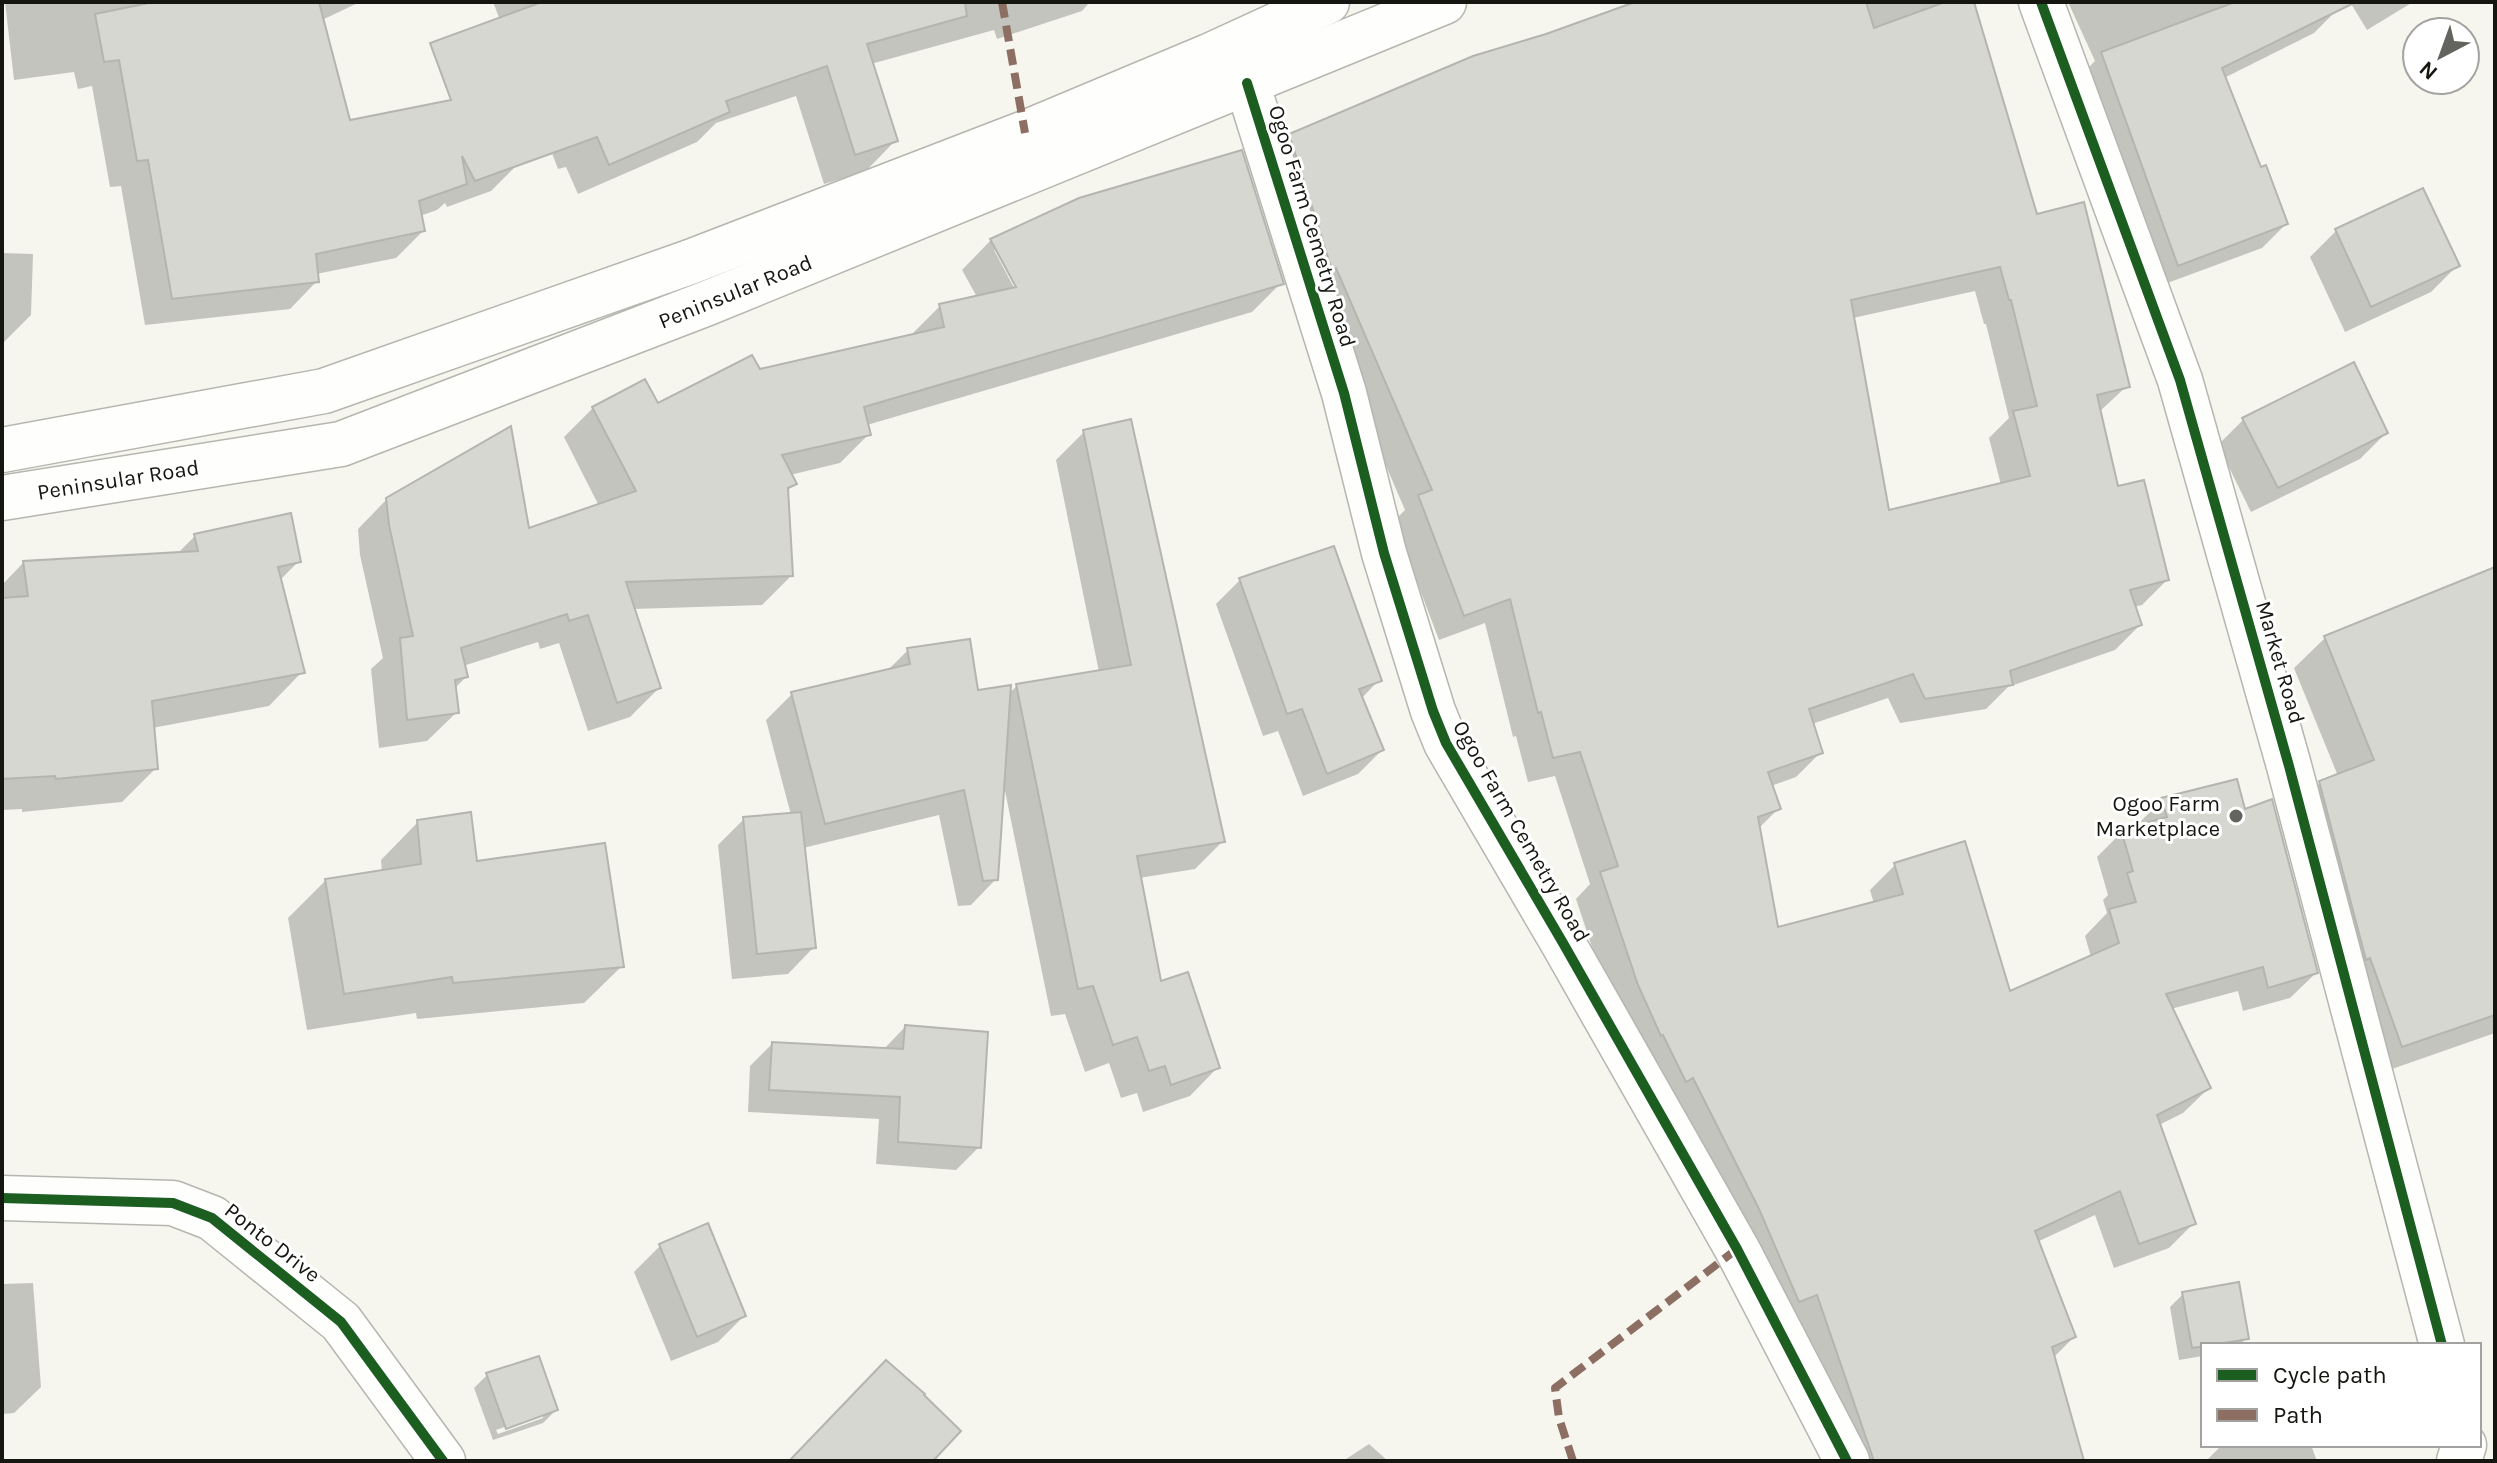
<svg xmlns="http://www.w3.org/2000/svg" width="2497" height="1463" font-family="Karla,sans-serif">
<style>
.shadow{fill:#0003;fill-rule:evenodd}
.building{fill:#d7d7d1;stroke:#b4b5ae;stroke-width:2;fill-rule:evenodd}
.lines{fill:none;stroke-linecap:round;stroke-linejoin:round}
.street-casing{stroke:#b6b6b0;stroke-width:47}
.primary-casing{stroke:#b6b6b0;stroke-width:47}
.street{stroke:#fefefc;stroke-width:44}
.primary{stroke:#fefefc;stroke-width:44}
.quiet{stroke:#8d6e63;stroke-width:8;stroke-dasharray:16 8;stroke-linecap:butt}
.cycleway-casing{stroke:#fff;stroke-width:15}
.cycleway{stroke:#1b5e20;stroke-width:10}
.poi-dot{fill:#64645e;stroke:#fff;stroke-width:3}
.labels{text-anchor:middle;stroke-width:6;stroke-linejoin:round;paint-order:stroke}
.street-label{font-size:22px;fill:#161611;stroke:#fff}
.poi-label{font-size:22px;fill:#161611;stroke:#fff;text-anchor:end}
</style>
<rect width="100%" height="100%" fill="#f6f6ee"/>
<g class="shadow">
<polygon points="5,2 222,2 349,123 526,87 493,2 1090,2 1082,11 997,39 994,30 871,64 895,141 865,172 824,184 796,96 716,123 697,142 578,194 566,167 558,169 543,129 518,164 491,191 447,207 445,203 437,210 420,216 423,231 396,258 316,274 317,281 290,309 145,325 121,186 110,187 92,86 78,89 74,72 14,80"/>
<polygon points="316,2 360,2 324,19"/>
<path d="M1640 2H1972L2035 216 2127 386 2099 412 2117 489 2167 580 2142 605 2134 607 2140 625 2115 650 2008 687 1986 709 1900 723 1888 698 1812 724 1821 752 1796 777 1771 786 1778 809 1758 829 1777 929 1874 904 1870 890 1895 865 2009 994 2091 957 2085 936 2107 913 2103 900 2108 895 2097 857 2122 832 2138 827 2137 825 2162 800 2244 811 2316 973 2290 998 2243 1011 2238 991 2171 1009 2209 1088 2183 1113 2159 1125 2194 1223 2169 1248 2114 1268 2095 1215 2037 1242 2074 1337 2053 1358 2081 1461H1841L1613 1010 1576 899 1590 884 1555 776 1528 782 1516 736 1513 737 1485 623 1439 640 1394 521 1405 510 1311 292 1265 161 1290 136ZM1975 291 1984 324H1986L2009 418 1989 438 2001 485 1887 512 1853 318Z"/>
<polygon points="2068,2 2335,2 2338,9 2314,33 2224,78 2260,169 2286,224 2262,248 2154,288 2078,78 2095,61"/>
<polygon points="2350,2 2413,2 2367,30"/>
<polygon points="2336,231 2457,266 2431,292 2345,332 2310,257"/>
<path d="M991 240 1281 283 1252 312 867 425 869 434 840 463 790 475 795 483 786 492 791 576 762 605 633 609 659 688 630 717 588 731 559 643 540 649 538 642 463 666 466 677 454 689 457 712 427 741 379 748 371 669 383 658 360 555 358 529 387 499 528 530 599 506 564 437 593 408 657 406 759 371 911 335 940 306 977 297 962 270ZM994 250H999L1023 295 1019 297Z"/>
<polygon points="2,253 33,254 31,315 2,344"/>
<polygon points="2244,419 2386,433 2360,459 2251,512 2218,445"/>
<polygon points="1084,432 1223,841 1195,869 1139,878 1160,984 1218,1067 1190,1096 1143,1112 1137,1093 1121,1098 1109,1063 1085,1072 1065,1014 1051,1016 1004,786 996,879 971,905 958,906 939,815 803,848 814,947 788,974 732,979 718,845 744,819 791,815 766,720 792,694 886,672 908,650 976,692 1008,694 1017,686 1099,672 1056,460"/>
<polygon points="195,536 299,561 280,580 302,672 269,706 152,728 156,768 122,802 22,812 22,809 2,810 2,585 23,563 177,554"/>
<polygon points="2495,569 2495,1033 2372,1076 2289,813 2320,783 2338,776 2294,668 2325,638"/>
<polygon points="1240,580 1379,680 1361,699 1382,750 1358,774 1303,796 1278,731 1263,736 1216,604"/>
<polygon points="418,822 475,864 622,966 584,1003 417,1019 416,1013 307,1030 288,918 326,880 382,872 381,860"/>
<polygon points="905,1027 979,1147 956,1170 876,1164 879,1119 748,1112 750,1066 772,1044 883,1050"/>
<polygon points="660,1246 744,1316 718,1342 671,1361 634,1272"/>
<polygon points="33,1283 41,1387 14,1413 2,1414 2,1284"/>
<polygon points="2183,1294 2246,1338 2240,1345 2203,1345 2203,1356 2179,1360 2170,1307"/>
<path d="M487 1375 556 1410 543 1423 493 1440 474 1388ZM543 1413V1418L498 1434 496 1430Z"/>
<polygon points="1369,1444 1388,1461 1343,1461"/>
<polygon points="2222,1445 2311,1445 2317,1461 2206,1461"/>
</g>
<g class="building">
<polygon points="154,2 319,2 350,120 451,100 430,43 542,2 965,2 967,16 867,44 898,141 855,155 827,66 726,101 730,112 609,165 597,137 475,181 462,156 467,184 419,201 425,231 316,254 319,282 172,299 148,160 137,161 119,60 104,62 95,14"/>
<path d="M1635 2H1866L1874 28 1945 2H1974L2037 214 2084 202 2130 387 2097 395 2118 486 2144 480 2169 580 2130 590 2142 625 2010 671 2013 685 1925 699 1913 674 1809 709 1823 753 1768 772 1781 809 1758 817 1778 927 1903 894 1894 863 1965 841 2010 991 2119 943 2109 909 2136 902 2127 873 2133 871 2121 830 2167 817 2161 798 2237 779 2245 809 2272 799 2318 973 2268 988 2263 967 2166 994 2211 1088 2157 1115 2196 1224 2139 1244 2120 1191 2035 1231 2076 1337 2052 1347 2084 1461H1874L1817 1295 1799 1302 1759 1209 1693 1078 1686 1082 1663 1035 1661 1036 1638 985 1600 872 1618 866 1580 752 1553 758 1541 712 1538 713 1510 599 1464 616 1418 495 1432 490 1336 268 1332 270 1289 134 1473 56 1546 34ZM2000 267 2009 300H2011L2037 406 2013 411 2030 476 1889 510 1851 300Z"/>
<polygon points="2235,2 2356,2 2222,68 2261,167 2266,165 2288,224 2178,266 2101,52"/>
<polygon points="1242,150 1284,284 864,407 871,435 782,455 797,484 788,488 793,576 626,582 661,688 617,703 588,615 569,621 567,614 461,648 468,677 455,680 459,713 407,720 400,638 413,636 389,525 386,498 511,426 529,528 636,491 592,407 645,379 658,403 752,355 760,369 944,327 939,304 1016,287 990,239 1079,198"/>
<polygon points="2423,188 2460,266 2371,307 2335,229"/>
<polygon points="2354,362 2388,433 2278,488 2242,418"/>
<polygon points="1131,419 1225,842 1137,856 1161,981 1188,972 1220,1068 1171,1085 1165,1066 1149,1071 1137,1037 1113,1045 1093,986 1078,989 1016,684 1131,665 1083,430"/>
<polygon points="291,513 301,562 278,567 305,673 152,701 158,769 56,779 55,776 2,779 2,598 28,596 23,561 198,551 194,534"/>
<polygon points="1334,546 1382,681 1359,689 1384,750 1327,774 1302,709 1287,714 1239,578"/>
<polygon points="2495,567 2495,1015 2402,1047 2370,958 2366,960 2319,781 2374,760 2324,636"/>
<polygon points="970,639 978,690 1011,685 998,880 983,881 964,790 825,824 791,692 910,664 907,648"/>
<polygon points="471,812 477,861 605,843 624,967 453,983 452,977 344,994 325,879 421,864 417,820"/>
<polygon points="801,812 816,948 757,954 743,817"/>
<polygon points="905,1025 988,1032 981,1148 898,1142 900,1097 769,1090 772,1042 903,1049"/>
<polygon points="708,1223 746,1316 697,1337 659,1244"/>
<polygon points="2239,1282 2249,1339 2192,1348 2182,1292"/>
<polygon points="539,1356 558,1410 506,1429 486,1373"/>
<polygon points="886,1360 925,1394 924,1395 961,1431 933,1461 789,1461"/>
</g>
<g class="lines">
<defs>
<g id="street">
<polyline points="2041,2 2180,380 2289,766 2442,1345"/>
<polyline points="1247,83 1344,393 1384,553 1433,711 1446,743 1563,943 1737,1249 1847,1461"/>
<polyline points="2,1198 173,1203 212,1218 341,1322 443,1461"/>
<polyline points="2459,1461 2464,1445"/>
</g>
<g id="primary">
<polyline points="2,450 324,391 690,262 1025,133 1209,56 1327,2"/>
<polyline points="2,498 341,444 705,304 1444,2"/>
</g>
</defs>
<use href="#street" class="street-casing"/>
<use href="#primary" class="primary-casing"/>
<use href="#street" class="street"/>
<use href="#primary" class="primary"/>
<g class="quiet">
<polyline points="1002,2 1025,133"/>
<polyline points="1573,1461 1559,1418 1555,1388 1737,1249"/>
</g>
<defs>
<g id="cycleway">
<polyline points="2041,2 2180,380 2289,766 2442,1345"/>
<polyline points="1247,83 1344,393 1384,553 1433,711 1446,743 1563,943 1737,1249 1847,1461"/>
<polyline points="2,1198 173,1203 212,1218 341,1322 443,1461"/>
</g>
</defs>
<use href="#cycleway" class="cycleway-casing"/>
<use href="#cycleway" class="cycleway"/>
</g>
<circle class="poi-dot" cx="2236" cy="816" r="8"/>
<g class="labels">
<g class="street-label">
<text transform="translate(1313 226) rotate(73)" y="8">Ogoo Farm Cemetry Road</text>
<text transform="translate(735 291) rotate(-22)" y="8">Peninsular Road</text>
<text transform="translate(118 479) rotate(-9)" y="8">Peninsular Road</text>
<text transform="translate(2281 662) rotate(74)" y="8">Market Road</text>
<text transform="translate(1522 831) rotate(60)" y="8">Ogoo Farm Cemetry Road</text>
<text transform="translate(273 1242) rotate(38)" y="8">Ponto Drive</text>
</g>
<g class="poi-label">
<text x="2220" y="811">Ogoo Farm<tspan x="2220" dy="25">Marketplace</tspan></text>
</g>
</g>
<rect width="2497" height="1463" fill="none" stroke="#161611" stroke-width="8"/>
<rect x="2201" y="1343" width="280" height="104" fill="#ffffff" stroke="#a2a2a0" stroke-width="2"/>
<rect x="2217" y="1369" width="40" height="12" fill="#1b5e20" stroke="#a2a2a0" stroke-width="2"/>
<text x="2273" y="1383" font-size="24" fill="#161611">Cycle path</text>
<rect x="2217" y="1409" width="40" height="12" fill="#8d6e63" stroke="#a2a2a0" stroke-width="2"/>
<text x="2273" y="1423" font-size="24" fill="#161611">Path</text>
<g transform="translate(2441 56) rotate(221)"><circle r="38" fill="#ffffff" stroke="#a2a2a0" stroke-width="2"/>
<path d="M0-6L14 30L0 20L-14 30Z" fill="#64645e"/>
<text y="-12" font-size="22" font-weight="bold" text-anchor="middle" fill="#161611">N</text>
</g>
</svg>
